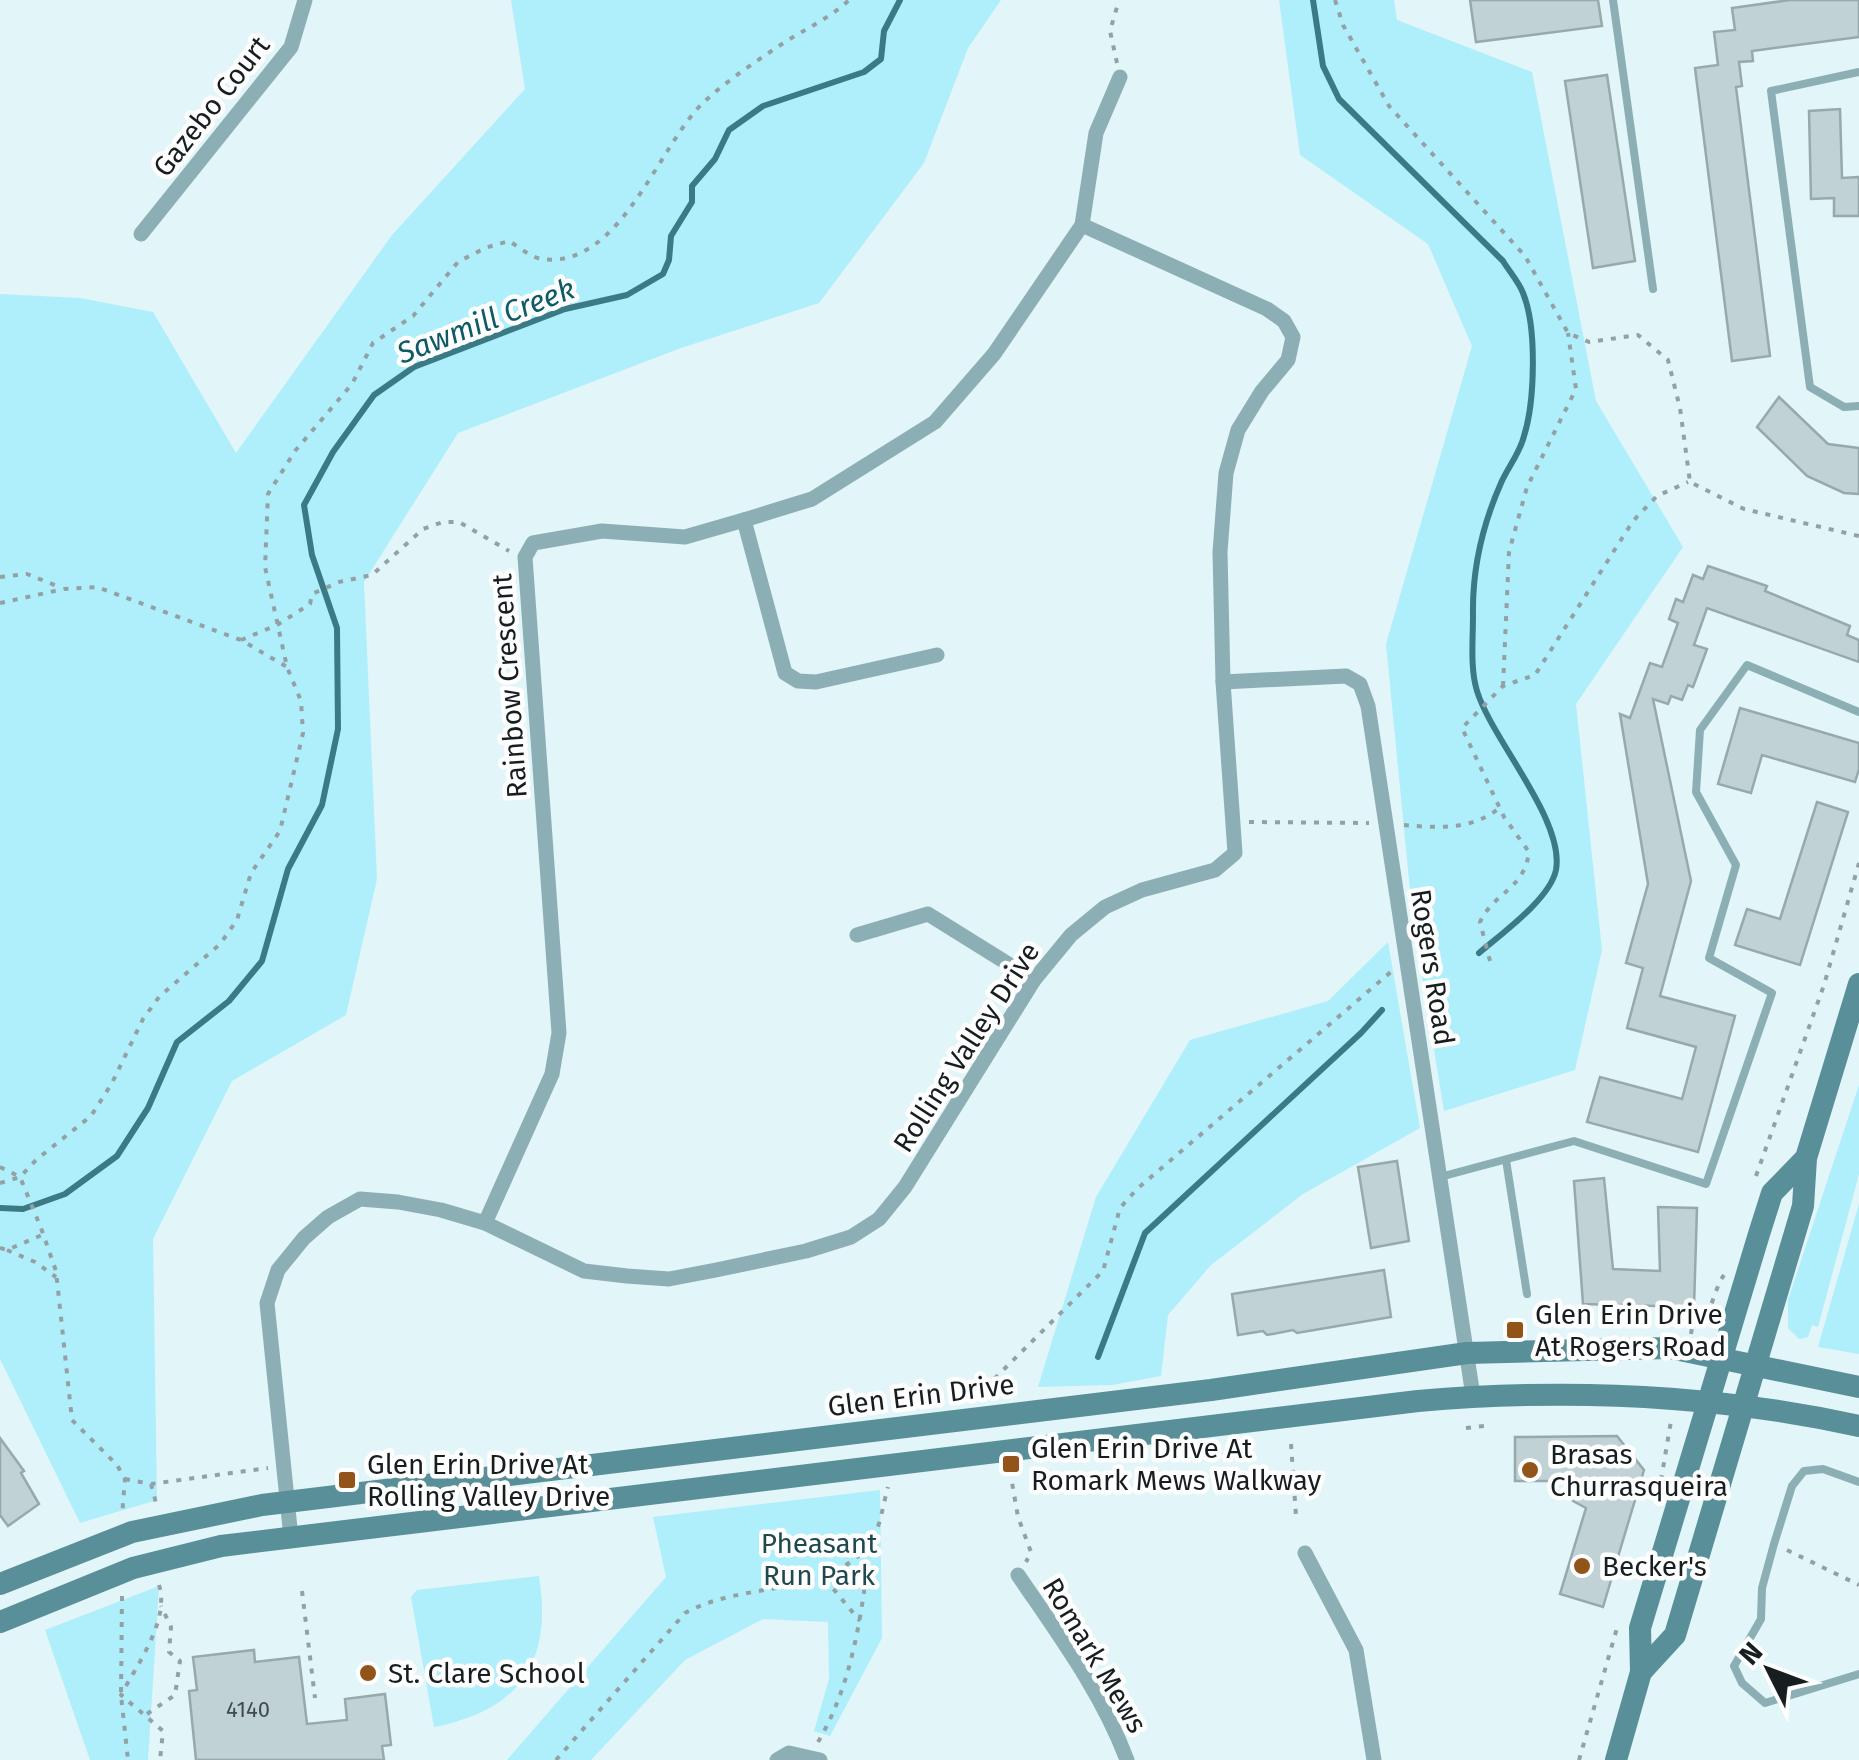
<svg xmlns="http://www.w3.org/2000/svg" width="1859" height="1760" font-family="'Fira Sans',sans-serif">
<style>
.green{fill:#aeeffb}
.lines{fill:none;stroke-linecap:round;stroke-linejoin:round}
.stream{stroke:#3b7a85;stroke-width:6}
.building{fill:#c0d2d5;stroke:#98a9ac;stroke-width:2.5}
.path{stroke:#93a1a4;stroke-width:4;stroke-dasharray:5 8;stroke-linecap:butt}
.lane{stroke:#8cafb5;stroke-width:8}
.street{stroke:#8cafb5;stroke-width:15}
.secondary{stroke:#598f98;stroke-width:22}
.poi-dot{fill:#925419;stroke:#fefefe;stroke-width:4}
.labels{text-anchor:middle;stroke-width:9;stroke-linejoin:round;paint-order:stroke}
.number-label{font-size:22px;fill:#414b4c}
.street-label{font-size:28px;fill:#171e1f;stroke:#fefefe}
.poi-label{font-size:28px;fill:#171e1f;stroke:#fefefe;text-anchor:start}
.park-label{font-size:28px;fill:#20494f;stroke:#fefefe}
.water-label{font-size:30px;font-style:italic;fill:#0e5b65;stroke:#fefefe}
</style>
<rect width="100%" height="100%" fill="#e2f5f8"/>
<g class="green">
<polygon points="511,0 1001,0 968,48 924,163 819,303 681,348 458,433 364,582 377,879 346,1015 232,1081 153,1239 157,1500 80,1523 0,1359 0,294 80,298 153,312 236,453 392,235 525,89"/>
<polygon points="1279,0 1394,0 1397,20 1532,72 1596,401 1683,547 1576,704 1602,950 1575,1070 1444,1111 1413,921 1386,644 1472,346 1428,244 1300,155"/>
<polygon points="1388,942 1420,1128 1303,1194 1211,1265 1168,1315 1161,1376 1112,1385 1038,1387 1096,1197 1190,1040 1328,1001"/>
<polygon points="1859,1085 1859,1174 1818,1327 1812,1325 1808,1337 1799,1339 1788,1328 1788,1300"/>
<polygon points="1859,1204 1859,1354 1818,1347"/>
<polygon points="880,1490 882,1638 830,1736 814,1731 829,1679 828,1622 763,1619 685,1660 591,1760 507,1760 666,1577 653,1517"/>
<path d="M539 1576C553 1662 519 1711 434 1727L411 1597 417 1590Z"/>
<polygon points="159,1586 148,1760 90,1760 45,1630"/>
</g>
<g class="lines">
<g class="stream">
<path d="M1313 0 1323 66 1339 99 1503 261C1509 271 1519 282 1523 293 1537 327 1535 401 1524 436 1520 453 1508 467 1501 483 1482 526 1472 569 1473 616 1473 640 1470 668 1477 691 1492 740 1565 820 1556 870 1550 899 1501 934 1479 953"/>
<polyline points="0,1208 23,1209 65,1194 117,1156 148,1108 177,1042 229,1001 262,961 288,869 322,805 338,729 337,628 312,555 304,505 333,452 374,395 414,367 565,309 627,295 663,274 669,260 671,236 692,202 692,186 715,159 729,130 763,106 864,72 881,59 884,31 900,0"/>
<polyline points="1098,1357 1145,1233 1361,1033 1382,1010"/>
</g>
</g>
<g class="building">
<polygon points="1470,0 1598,0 1602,26 1476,42"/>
<polygon points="1790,0 1859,0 1859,37 1752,51 1753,61 1739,62 1742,86 1736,87 1770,356 1732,361 1695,68 1718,65 1714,32 1735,30 1732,8"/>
<polygon points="1607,75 1635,261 1593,268 1565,81"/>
<polygon points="1840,109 1842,178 1859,177 1859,216 1834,216 1834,198 1811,199 1809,111"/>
<polygon points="1779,397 1828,444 1859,448 1859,494 1844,493 1807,476 1757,427"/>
<polygon points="1708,566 1767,586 1765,591 1850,626 1847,635 1859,640 1859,662 1707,608 1694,645 1707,649 1693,687 1688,685 1682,700 1671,696 1668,704 1653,699 1691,881 1660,996 1735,1016 1698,1152 1587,1122 1600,1077 1682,1099 1696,1047 1627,1028 1643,968 1626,963 1648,884 1620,714 1630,718 1650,663 1662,667 1678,623 1669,619 1676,599 1683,602 1693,575 1703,579"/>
<polygon points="1740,708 1859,743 1859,769 1855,782 1762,755 1751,793 1718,784"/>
<polygon points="1817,802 1848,812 1800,965 1735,945 1747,909 1780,919"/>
<polygon points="1397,1161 1409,1241 1371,1248 1358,1167"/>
<polygon points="1604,1178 1613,1269 1660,1271 1658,1207 1697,1208 1694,1307 1583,1304 1574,1181"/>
<polygon points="1384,1270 1391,1317 1297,1333 1293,1330 1267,1335 1263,1331 1238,1335 1232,1294"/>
<polygon points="1617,1436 1644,1470 1603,1607 1560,1594 1586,1508 1573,1501 1568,1481 1515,1481 1515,1437"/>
<polygon points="0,1438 24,1471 21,1473 39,1504 8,1526 0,1515"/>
<polygon points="254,1650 255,1662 299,1657 307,1724 347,1720 345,1699 385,1694 391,1745 382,1746 384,1760 196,1760 189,1691 197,1690 193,1657"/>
</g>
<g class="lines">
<g class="path">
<polyline points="1335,0 1343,25 1389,106 1525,256 1568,333 1589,342 1638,335 1668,360 1680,408 1690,482 1744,509 1859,536"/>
<polyline points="1117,63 1110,31 1119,0"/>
<polyline points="0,577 27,574 62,588"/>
<polyline points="0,603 64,589 97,587 241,640 287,667"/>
<polyline points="241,640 277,625 310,604 312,594 339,582 372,575 423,529 443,522 459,522 509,551"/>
<polyline points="1503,686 1509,552 1527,487 1576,389 1568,333"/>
<polyline points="1249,822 1369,823"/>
<path d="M1404 825C1436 828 1474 830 1499 808"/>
<path d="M1490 961 1480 922C1495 891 1524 890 1529 852L1504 817 1462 728 1503 686 1535 675 1633 521 1657 496 1688 482"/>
<polyline points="0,1167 20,1177 41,1228 56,1271 72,1420 117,1465 125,1479 122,1516"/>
<polyline points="1756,1176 1824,985 1859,863"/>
<path d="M0 1183 20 1177 36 1160 91 1116 112 1083 143 1019 159 997 220 944 237 920 251 873 280 831 303 733 301 701 287 667 265 567 268 494 295 451 352 384 373 343 413 316 458 262 485 248 509 241C519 247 532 258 542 259 621 270 659 143 705 101 729 79 758 60 785 42 807 28 830 18 849 0"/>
<polyline points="0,1248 7,1250 42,1235"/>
<polyline points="7,1250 35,1262 56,1277"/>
<path d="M1691 1334 1692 1327C1712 1320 1712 1292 1724 1275"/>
<polyline points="976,1397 1103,1271 1120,1208 1137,1189 1392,971"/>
<polyline points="1466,1428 1484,1426"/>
<polyline points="1291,1444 1296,1516"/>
<polyline points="1010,1471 1018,1517 1031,1552 1026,1562"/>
<polyline points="125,1479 151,1484 268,1468"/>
<polyline points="1661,1480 1671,1421"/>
<polyline points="151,1484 156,1503"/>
<polyline points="1787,1550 1859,1585"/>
<polyline points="825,1579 860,1621"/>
<path d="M159 1585C170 1620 137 1665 121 1695L163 1731 160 1760"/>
<polyline points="302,1591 315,1698"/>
<polyline points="122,1596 121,1695 128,1760"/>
<polyline points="147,1714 175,1695 180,1661 169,1652 171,1627 161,1606"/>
<path d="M818 1742C853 1683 862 1612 870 1545"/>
<path d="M556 1760 685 1613C743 1581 820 1598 868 1547 879 1535 883 1504 888 1487"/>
<polyline points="1579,1760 1617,1628"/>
</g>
<g class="lane">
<polyline points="1613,0 1653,289"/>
<polyline points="1859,72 1771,91 1810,387 1844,407 1859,406"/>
<polyline points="1506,1160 1527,1294"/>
<polyline points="1440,1177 1574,1141 1706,1184 1772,993 1709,958 1736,865 1696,792 1700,730 1747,665 1859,712"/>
<polyline points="1859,1482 1823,1469 1804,1471 1792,1486 1774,1544 1762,1588 1761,1619 1734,1666 1742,1683 1765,1703 1859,1674"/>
</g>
<g class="street">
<polyline points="141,234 291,47 305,0"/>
<polyline points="744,520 785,673 798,681 816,682 937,655"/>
<polyline points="1223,682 1346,676 1360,684 1368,706 1473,1396"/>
<polyline points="857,935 928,914 1034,980"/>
<polyline points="485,1223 552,1074 559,1033 525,557 533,543 602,531 685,537 744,520 812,499 935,422 994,354 1082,225 1096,133 1120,77"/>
<polyline points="291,1538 267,1303 278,1270 304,1238 328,1217 360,1199 398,1202 441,1210 485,1223 584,1271 627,1276 669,1279 716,1270 806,1251 851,1237 879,1219 905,1187 1034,980 1071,935 1105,907 1142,890 1215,870 1235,853 1223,682 1220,552 1226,473 1238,430 1262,391 1288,360 1293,337 1284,321 1267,309 1082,225"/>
<polyline points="1305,1553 1356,1650 1374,1760"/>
<path d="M1018 1575C1058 1634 1102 1693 1127 1760"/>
<polyline points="777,1760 789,1753 820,1760"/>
</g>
<g class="secondary">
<polyline points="0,1584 132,1532 262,1505 1211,1390 1467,1353 1670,1348 1859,1387"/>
<path d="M0 1622 133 1568 221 1546 1418 1401C1566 1388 1713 1394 1859 1426"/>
<polyline points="1641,1672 1675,1635 1803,1206 1806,1158 1859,984"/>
<polyline points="1616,1760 1641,1672 1640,1628 1759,1234 1772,1193 1806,1158"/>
</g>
</g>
<g class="poi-dot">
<rect x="1505" y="1320" width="20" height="20" rx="5"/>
<rect x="1001" y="1454" width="20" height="20" rx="5"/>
<circle cx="1530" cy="1470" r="10"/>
<rect x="337" y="1470" width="20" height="20" rx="5"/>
<circle cx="1582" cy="1566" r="10"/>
<circle cx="368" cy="1673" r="10"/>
</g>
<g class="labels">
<g class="number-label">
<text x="248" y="1717">4140</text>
</g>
<g class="street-label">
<text transform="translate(211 106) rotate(-52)" y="10">Gazebo Court</text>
<text transform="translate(509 686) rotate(-94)" y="10">Rainbow Crescent</text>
<text transform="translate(1433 967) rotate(81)" y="10">Rogers Road</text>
<text transform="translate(966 1047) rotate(-57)" y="10">Rolling Valley Drive</text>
<text transform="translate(921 1395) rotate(-7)" y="10">Glen Erin Drive</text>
<text transform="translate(1095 1655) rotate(59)" y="10">Romark Mews</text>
</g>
<g class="poi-label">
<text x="1535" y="1324">Glen Erin Drive<tspan x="1535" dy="32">At Rogers Road</tspan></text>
<text x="1031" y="1458">Glen Erin Drive At<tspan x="1031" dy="32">Romark Mews Walkway</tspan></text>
<text x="1550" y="1464">Brasas<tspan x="1550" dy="32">Churrasqueira</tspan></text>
<text x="367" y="1474">Glen Erin Drive At<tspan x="367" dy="32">Rolling Valley Drive</tspan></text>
<text x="1602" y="1576">Becker's</text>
<text x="388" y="1683">St. Clare School</text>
</g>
<g class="park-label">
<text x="819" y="1553">Pheasant<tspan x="819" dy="32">Run Park</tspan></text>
</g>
<g class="water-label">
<text transform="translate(486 321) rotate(-21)" y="10">Sawmill Creek</text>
</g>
</g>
<g transform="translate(1769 1670) rotate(312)" stroke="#fefefe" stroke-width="8" paint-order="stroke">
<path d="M0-8L18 38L0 25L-18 38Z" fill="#171e1f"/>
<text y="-15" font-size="28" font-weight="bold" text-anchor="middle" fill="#171e1f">N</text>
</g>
</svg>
